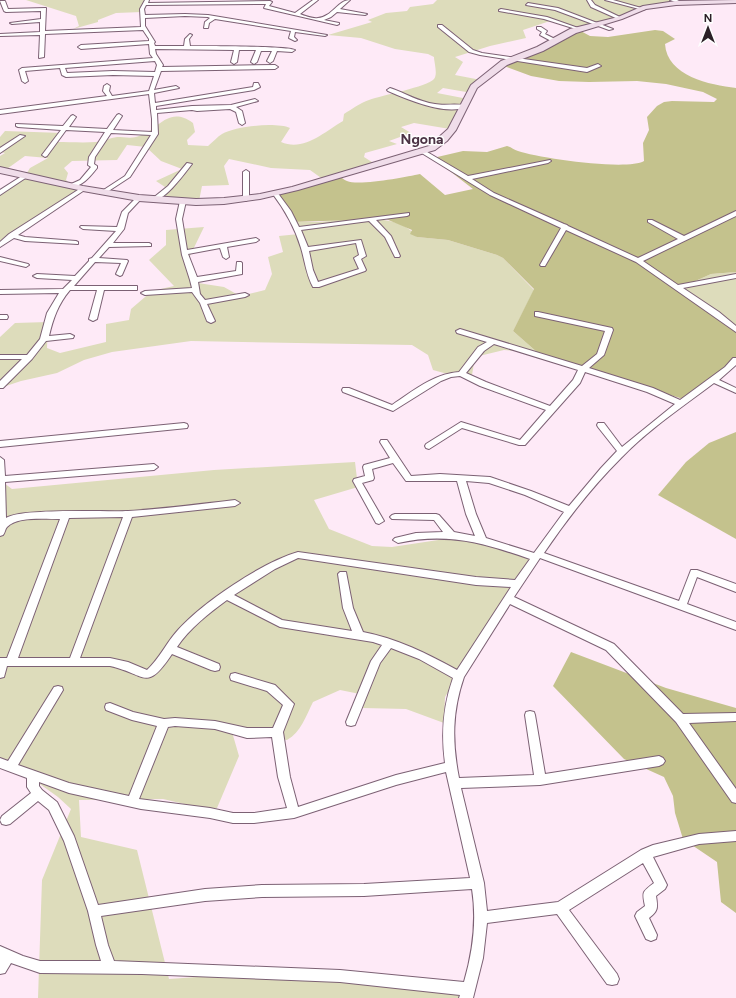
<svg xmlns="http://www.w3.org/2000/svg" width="736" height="998" font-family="Figtree,sans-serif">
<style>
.green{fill:#dddcbb}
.forest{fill:#c4c28d}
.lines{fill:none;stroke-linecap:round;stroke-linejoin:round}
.street-casing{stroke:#7c6174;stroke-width:2}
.secondary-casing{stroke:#7c6174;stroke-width:2}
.street{fill:#fff;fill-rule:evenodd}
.secondary{fill:#f0ddea;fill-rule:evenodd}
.labels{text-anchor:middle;stroke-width:3;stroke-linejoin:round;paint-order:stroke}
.far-quarter-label{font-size:14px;font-weight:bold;fill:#4b3244;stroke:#fefefe}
</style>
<rect width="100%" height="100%" fill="#feeaf7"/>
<g class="green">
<polygon points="26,0 147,0 142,12 116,13 98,20 98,22 73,29 79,26 76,16"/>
<path d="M437 0H682L679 3 653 7 614 20 577 29 550 21 523 30 526 38 490 46 455 57 463 62 455 75 481 80 472 93 443 88 437 93 468 99 450 129 414 123 401 127 411 133 389 141 397 144 365 153 364 157 375 164 324 180 310 170 271 168 229 159 224 166 229 185 202 186 199 201 155 199 165 187 156 181 182 169 161 161 146 147 127 145 117 160 72 161 64 168 68 173 66 180 73 186 85 189 38 215 0 245V190L25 176 30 168 48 158 25 156 4 171 0 170V156L5 153 0 152V137L5 131 62 133 56 142C70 142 83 143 96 142 104 141 110 138 117 137 124 137 133 139 139 136 159 130 168 105 193 123L195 132 187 140 188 145 208 146C213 142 217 137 222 134 236 126 276 122 290 128L281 142C304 152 324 132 343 121L344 114C352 109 360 103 369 100 382 95 427 87 434 79 438 74 434 62 434 57L428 54 395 49 361 38 328 35 372 22 368 20 386 13 407 11 410 7 433 4Z"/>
<path d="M351 219C374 219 402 217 417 237L448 240 497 255 503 258 534 290 513 331 538 353 504 350 475 357 472 375 455 376 433 370 428 355 412 345 191 341 112 352 84 360 57 373 21 381 0 388V337L15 323 48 322 47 348 60 353 106 342V324L129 320 131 309 152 291 174 286 149 260 166 245V230L204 227 189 258 198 283 224 287 240 296 265 290 272 274 268 257 283 252 279 236 299 234 292 222H319Z"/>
<polygon points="736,272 736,331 680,288 711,274"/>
<path d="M355 462 358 487 314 500 329 529 372 546 392 547 458 537 536 554 511 584V589L445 697 444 723 406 709 363 708 365 695 340 690 313 702C306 716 301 732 287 740L232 732 239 756 217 808 210 810 163 799 79 800 81 837 137 850 169 979 197 977 215 972 469 989 466 998H38L42 880 71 809 58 797 30 777 0 767V480L12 489 214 470Z"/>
</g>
<g class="forest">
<path d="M577 29 590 36 608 37 655 30 663 31 675 39 665 44C667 76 710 85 736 88V272L711 274 680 288 736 331V362L683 399 538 353 513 331 534 289 503 258 497 255 448 240 417 237 410 234 412 230 386 219 292 222 275 193 339 176C341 177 344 180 347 181 359 186 406 177 420 174L445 195 473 189 433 158 463 151 487 152 507 146C511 147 514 150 518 151 538 158 627 171 644 161L643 143 649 130 647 117 657 106 664 102 672 101 714 102 717 99 703 92 666 84 637 81 589 82 559 81 531 76 499 64 537 49Z"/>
<polygon points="736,432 736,539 658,495 686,462 709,443"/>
<polygon points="571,652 666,688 736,708 736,913 721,902 717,862 683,839 675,813 673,796 664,777 624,759 553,686"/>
</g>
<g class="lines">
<defs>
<g id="street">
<path d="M145 0H149L148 3 270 1 272 2 269 6 295 13 313 0H318L300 14C305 16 313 19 318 18 332 17 338 0 350 0L340 9 367 14 365 15 337 12 331 17 324 20 339 23V24L337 25 264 8 266 4 146 5 144 9 145 15 185 14 208 15 327 35 325 36 295 32 294 37 297 40 295 41 289 38 291 31 215 19 209 23 208 28H204L205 22 210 18 208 17 185 16 145 18V26L155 42 154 43 155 46H184L185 39 190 34 192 35 189 39 190 46C204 46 288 46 295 50L292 52 277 51 273 61 270 63 267 61 272 51H261L257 62 254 64 251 62 256 50H239L237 62 234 64 231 62 234 50 155 49 156 54 163 65 162 67 275 65 278 67 275 69 161 71 154 90 176 86 179 88 154 93 155 103 253 87 254 83H258L260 87 254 90 156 106V110L192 106 231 105 255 99 258 101 236 107 242 111 245 123 242 125 239 123 236 112 230 109 197 111 192 110 157 113 158 134 130 177 104 194 102 193V191L125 176 151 135 111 133 95 157 94 164 97 166V168C90 177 81 188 69 187V185L80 180 91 167 88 165 89 157 105 132 66 130 47 156 45 157 42 155 61 130 18 127 16 126V124L63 126 71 116 73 115 76 117 69 127 107 129 117 115 119 114 122 116 113 130 152 132V119L149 94 0 114V110L107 96 103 91 104 86 107 84 110 86 109 91 112 96 149 91 154 76 113 75 66 77 62 75 60 68 25 71 28 81 25 83 22 81 19 70 22 68 153 58 150 54 149 44 81 49 78 47 81 45 149 41V39L143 30 45 34 44 57 39 58 40 35 0 36V34L40 32V22L12 24 10 23 41 19V11L6 12 4 11 0 1H5L8 9 46 8 45 31 141 27 140 9ZM155 61 157 65 155 72 113 71 67 73 65 68Z"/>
<polygon points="587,0 591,0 595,5 622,18 618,19 591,7"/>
<polygon points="605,0 613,0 645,9 643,10"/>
<polygon points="670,0 677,0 683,3 681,4"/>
<polygon points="528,3 558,8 613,29 609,30 555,10 526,5"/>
<polygon points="501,9 547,17 581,29 579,30 544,19 499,11 499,10"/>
<polygon points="438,25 442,25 473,50 482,53 587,68 598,64 601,66 587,72 480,55 469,52 438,27"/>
<polygon points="537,27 541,27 547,31 545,34 557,40 557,42 553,42 540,35 542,32 537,29"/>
<path d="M390 88C405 93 419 102 435 104 443 106 462 103 467 106 449 117 406 99 388 91L387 90Z"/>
<polygon points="20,135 25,136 0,153 0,148"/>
<polygon points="422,149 468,176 550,160 551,161 548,163 472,179 494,193 564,224 567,225 568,226 638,258 678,239 648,222 648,220 652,220 684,236 736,211 736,216 643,261 678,285 736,274 736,278 683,288 719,312 736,326 736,332 636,262 566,230 545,266 541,266 540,265 561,228 490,195 420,152 420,150"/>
<path d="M187 163 192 164C185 173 164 202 153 200V198L168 186Z"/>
<polygon points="246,170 249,172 249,199 246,201 243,199 243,172"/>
<polygon points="25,174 28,176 27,177 0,195 0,190"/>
<polygon points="81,188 86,189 18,235 25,237 76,241 78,242 78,244 25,241 14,238 0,247 0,242 9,234"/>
<path d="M273 192H277L291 211 299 227 409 213V215L407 216 376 220 391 236 400 256 399 257H395L385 237 369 221 301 230 308 247 361 240 366 256 361 259 366 270 365 271 319 287H313C306 274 305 261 301 248 295 228 285 210 272 193ZM356 243 359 255 354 258 359 269 318 282 313 270 309 251Z"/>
<path d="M138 196 143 197 128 213 124 229 113 243H149L151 244V246L109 247 99 258 127 260 128 261 122 275 120 276 116 274 121 263 95 262 74 286H137V290H104L97 319 93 321 89 319 97 290H70C58 304 53 319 49 336L70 334 74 336 73 338 46 341 32 359 3 388H0V381L22 359H0V355H27L40 339 47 313 59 293 0 294V290L63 289 72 280 37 278 33 276 37 274 75 276 89 261V259L92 258 116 231 83 229 80 227 81 226 117 227 122 212Z"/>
<polygon points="183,199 186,201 182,219 187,250 256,238 259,240 256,242 227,247 229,257 226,259 223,257 220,248 188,254 197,277 236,271 237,262 241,262 242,263 242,274 198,282 200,294 205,300 245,293 249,295 245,297 207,304 215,321 211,323 207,321 200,303 192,292 145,295 141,293 145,291 192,288 190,280 182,255 176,219 180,201"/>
<polygon points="0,257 28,264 29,265 26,267 0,261"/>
<path d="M535 312H538L612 328 613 330 604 355 589 368 653 388 680 400 725 367 733 358H736V365L719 380 736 388V393L714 383C682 407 648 430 621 458 592 487 567 519 544 553L679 601 691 570H697L736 584V592L697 577 687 604 736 622V630L540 558 514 597 614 644 683 714 736 713V721L689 723 736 789V803L732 802 676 722 606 650 510 604 464 677C452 712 452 742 459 778L534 775 525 715 526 712 530 711 534 712 535 715 545 774 659 756 663 758 665 761 663 764 659 766 540 785 461 788 484 883 487 911 558 902 641 850 653 845 699 834 736 831V841L699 844 653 857 667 885 665 889 656 896C658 908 658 911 649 918L657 935 656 939 651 941 646 939 635 916 637 912 645 906C642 892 642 892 654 883L643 863 569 910 617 974 619 979 617 984 612 985 607 984 557 914 487 923 483 958 473 998H459L460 995 340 982 142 974 40 973 11 963 5 973 0 974V946L23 956 40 961H101L96 945 88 911 64 841 49 810 38 801 10 824 6 825 2 824 0 820 2 816 31 793 27 787V778L0 768V758L8 761 54 687 58 686 62 687 63 690 18 765 69 783 129 796 157 726 132 720 106 710 105 707 106 704 110 703 133 712 164 719 175 718 215 721 247 728H273L283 705 267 691 231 680 230 677 231 674 235 673 275 685 294 704 283 732 290 777 298 807 396 775 445 763C441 733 443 706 453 678L419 659 391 648 380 663 355 725 351 726 347 725 346 722 371 661 382 645 373 642 280 627 227 600C208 614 190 628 177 647L219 664 220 667 219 670 215 671 211 670 172 654C146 693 146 674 110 666H7L4 677 0 678V658H7L60 519C46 519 17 516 7 527 5 529 5 533 3 535L0 536V457L4 460 5 476 154 464 158 467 154 470 5 482 6 518C21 508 105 512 128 511 164 509 200 504 235 500L240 503 235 506 132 517 80 658H110L128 662 147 670C160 658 166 643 178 630 203 602 263 562 298 552L476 577 515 580 530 559C484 543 447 532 398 543L393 540 395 538 416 533 443 532 434 520 392 519 390 517 392 515 395 514H436L439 515 454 532 475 536 466 514 457 481H406L393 463 372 469 374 478 373 480 362 483 384 521 379 524 376 523 353 481 354 479 365 476 363 467 364 465 390 458 380 442 381 440H387L411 476 440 474 490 477 531 491 569 506 601 468 617 451 598 427 597 425 598 423H604L622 447 675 404 647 392 585 372 580 383 525 445H519L462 428 429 449 426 448 425 446 426 444 461 422 520 440 546 410 480 386 460 376 451 377 441 381 393 411 343 392 342 390 343 388H349L392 405C413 391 433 374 459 372L478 347 487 342 457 333 456 331 460 329 582 366 597 354 605 331 535 316ZM494 344 578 370 573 380 550 406 486 382 466 373 484 351ZM466 481 489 483 525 495 564 512 534 553 486 538 476 514ZM123 517 70 658H18L69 518ZM298 558 476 585 511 587 457 670C428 654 396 638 363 632L353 608 346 572H340L338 574 343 608 352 631 282 620 234 595 275 569ZM175 726 215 729 247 738 272 737 278 777 287 808 254 813H233L210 808 139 799 168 727ZM446 772 470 878 364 884 262 885 205 889 98 905 74 836 57 802 42 790 39 786V782L69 793 141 809 210 818 233 823H254L294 818 396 785ZM472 889C477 921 473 951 464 982L340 970 114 961 108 945 101 916 205 901 262 897 364 896Z"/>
<polygon points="0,315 7,315 8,317 7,319 0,319"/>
<polygon points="184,423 187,424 188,426 187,428 0,447 0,441"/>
</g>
<polygon id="secondary" points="736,0 736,3 676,5 646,9 622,19 576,33 543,51 507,65 477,88 456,130 447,141 435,150 298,190 260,199 224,204 196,205 139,201 83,191 0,173 0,167 83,186 139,195 196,199 224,198 260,194 292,187 429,146 448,129 471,85 501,61 537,47 570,29 618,17 643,6 676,1"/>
</defs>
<use href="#street" class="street-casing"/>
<use href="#secondary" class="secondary-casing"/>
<use href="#street" class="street"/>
<use href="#secondary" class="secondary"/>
</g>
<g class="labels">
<g class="far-quarter-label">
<text x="422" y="144">Ngona</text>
</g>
</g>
<g transform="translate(708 28)" stroke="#fefefe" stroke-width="3" paint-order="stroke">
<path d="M0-3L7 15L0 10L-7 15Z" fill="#2b2027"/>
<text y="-6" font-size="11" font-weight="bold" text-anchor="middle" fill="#2b2027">N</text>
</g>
</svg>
